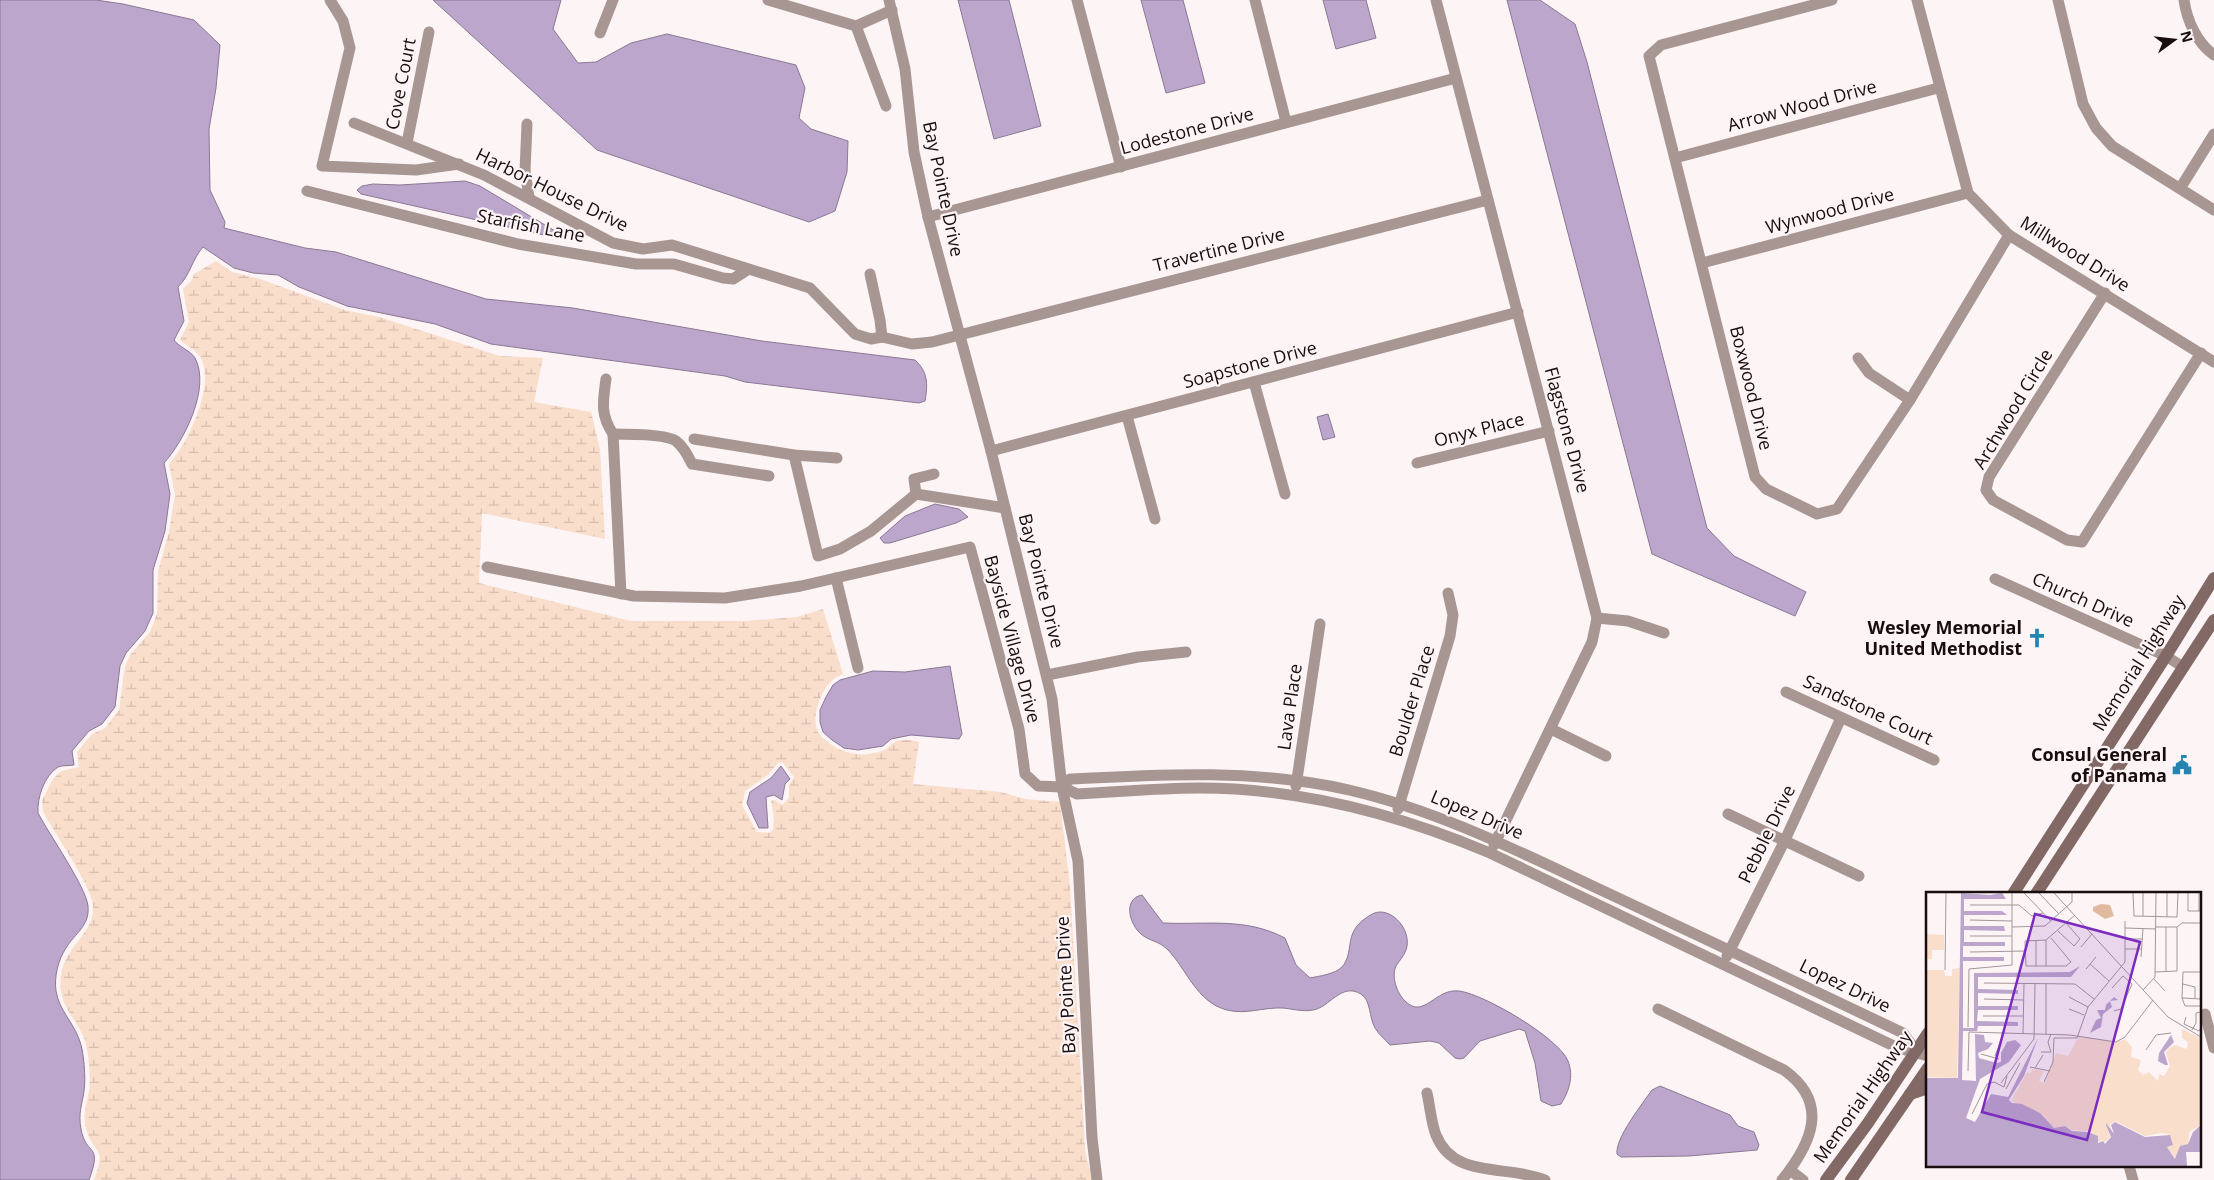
<svg xmlns="http://www.w3.org/2000/svg" width="2214" height="1180" font-family="'Open Sans',sans-serif">
<style>
.wetland{fill:url(#wetland-marsh);fill-rule:evenodd}
.water{fill:#bca6cc;stroke:#8b7893}
.lines{fill:none;stroke-linecap:round;stroke-linejoin:round}
.minor{stroke:#a89693;stroke-width:11}
.secondary{stroke:#826965;stroke-width:12}
.labels{text-anchor:middle;stroke-width:4.5;stroke-linejoin:round;paint-order:stroke}
.street-label{font-size:18px;fill:#190c0f;stroke:#fdf4f6}
.poi-label{font-size:18px;font-weight:bold;fill:#190c0f;stroke:#fdf4f6;text-anchor:end}
.inset-road{fill:none;stroke:#a2979a;stroke-width:1}
.view{fill:#7b2cbf;fill-opacity:0.15;stroke:#7b2cbf;stroke-width:2.5}
.inset-edge{fill:none;stroke:#190c0f;stroke-width:2.5}
</style>
<defs>
<pattern id="wetland-marsh" width="20" height="14" patternUnits="userSpaceOnUse" patternTransform="scale(1.25)"><rect width="20" height="14" fill="#fadecc"/><path d="M1 5h8M5 5V1M11 12h8M15 12V8" fill="none" stroke="#d6bdae"/></pattern>
</defs>
<rect width="100%" height="100%" fill="#fdf4f6"/>
<path class="wetland" d="M216 261 232 272 260 279 345 310 379 317 500 356 543 358 534 402 591 412 600 449 605 539 482 513 479 583 631 621H744L797 617 823 609 843 674C831 679 825 687 820 699 815 712 812 728 823 738 840 754 862 759 884 750 888 749 890 745 893 743 901 738 911 740 919 742L913 784 1001 792 1025 799 1060 802 1070 886 1085 1150 1092 1180H94C108 1144 93 1156 86 1128 82 1115 87 1103 89 1091 91 1079 89 1061 87 1049 84 1027 64 1013 61 991 55 949 96 937 93 905 91 885 54 833 43 811L42 800 53 779 61 771 79 767 77 752 92 734 105 728 119 710 125 666 130 655 150 632 157 614 158 571 169 532 175 495 169 464C188 444 219 379 198 354 193 348 185 345 180 340L189 322 183 289 192 280 194 274ZM782 762 794 777 789 786V798L782 805 775 800H771L774 818 773 830 769 833 757 832 742 805 745 791 768 775 778 763Z"/>
<g class="water">
<path d="M0 0H96L123 4 194 20 220 45 216 88 209 129 210 190 225 222 224 228 305 248 336 252 486 299 573 308 762 341 915 360C928 372 928 384 925 401L919 403 745 382 725 376 491 344 435 324 347 306 299 287 278 275 253 273 234 268 203 247C191 261 191 274 178 287L184 321 174 340C179 347 191 351 195 358 211 388 184 441 164 463L170 494 165 531 153 570V613L145 631 126 653 120 666 115 707 102 724 89 731 72 751 74 765C70 766 62 765 58 767 44 776 37 798 38 813 49 834 86 887 88 906 90 926 75 933 66 948 58 960 54 977 56 991 59 1010 73 1022 79 1039 84 1050 86 1079 84 1091 82 1105 78 1113 81 1129 86 1157 103 1142 89 1180H0Z"/>
<polygon points="433,0 561,0 553,29 578,63 596,62 631,43 667,34 796,65 805,88 799,118 811,129 848,141 847,172 835,211 809,222 597,150"/>
<polygon points="958,0 1009,0 1041,126 994,139"/>
<polygon points="1141,0 1183,0 1205,83 1166,93"/>
<polygon points="1323,0 1366,0 1376,38 1336,49"/>
<polygon points="1507,0 1540,0 1575,24 1587,62 1707,528 1734,556 1806,592 1795,616 1652,554"/>
<polygon points="465,181 480,186 560,234 544,235 361,194 357,190 362,186 373,184 400,185"/>
<polygon points="1328,414 1335,437 1323,440 1317,417"/>
<polygon points="935,504 959,509 968,517 956,523 890,543 884,543 880,538 905,516"/>
<polygon points="950,666 962,734 959,739 911,735 891,739 883,746 858,750 844,748 832,740 823,732 820,722 820,710 826,697 833,685 840,680 873,671 905,672"/>
<polygon points="781,766 790,779 785,784 782,800 774,795 766,797 768,828 759,828 747,803 750,792 771,778"/>
<path d="M1142 895 1163 923C1206 925 1245 917 1285 938L1296 965 1310 978C1320 976 1335 974 1342 967 1355 952 1343 933 1366 918 1370 915 1375 912 1380 912 1397 912 1412 934 1406 950 1404 956 1399 961 1396 966 1391 977 1397 993 1405 1001 1424 1020 1435 988 1459 991 1484 994 1559 1038 1568 1061 1574 1077 1569 1091 1561 1104L1552 1106 1541 1101 1535 1063 1525 1031 1519 1029 1480 1041 1464 1058 1460 1059 1455 1058 1439 1043 1430 1041 1390 1045C1385 1039 1379 1035 1375 1028 1369 1018 1371 1000 1361 994 1341 982 1329 1008 1313 1010 1303 1012 1293 1009 1283 1008 1263 1007 1246 1015 1227 1010 1196 1002 1187 969 1167 949 1159 941 1149 941 1141 934 1130 925 1122 899 1142 895Z"/>
<path d="M1660 1086 1730 1115 1738 1126 1754 1132 1759 1145 1757 1150 1689 1156 1621 1157 1617 1154C1615 1138 1643 1103 1652 1090Z"/>
</g>
<g class="lines">
<g class="minor">
<polyline points="330,0 343,21 350,48 322,166 416,170 459,164"/>
<polyline points="768,0 856,26 892,10"/>
<polyline points="889,0 905,69 914,152 928,217 991,451 1052,699 1062,787 1078,861 1092,1138 1097,1180"/>
<polyline points="1077,0 1121,167"/>
<polyline points="1255,0 1286,122"/>
<polyline points="1436,0 1597,618 1592,642 1494,845"/>
<polyline points="1832,0 1661,45 1649,56 1755,477 1766,489 1817,514 1837,509 1910,400 2009,235"/>
<polyline points="1917,0 1968,193 2009,235 2214,362"/>
<polyline points="2058,0 2083,104 2096,128 2112,146 2214,210"/>
<path d="M2184 0C2187 21 2197 43 2214 55"/>
<polyline points="856,26 886,106"/>
<polyline points="600,33 613,0"/>
<polyline points="354,123 484,175 613,243 643,249 672,245 810,288 855,334 871,339 882,337 912,344 932,342 1488,200"/>
<polyline points="527,124 525,171 529,197"/>
<polyline points="407,143 429,32"/>
<polyline points="1675,158 1938,88"/>
<polyline points="2181,187 2214,134"/>
<polyline points="307,191 518,244 636,264 674,264 723,278 733,279 747,270"/>
<polyline points="928,217 1456,78"/>
<polyline points="1702,263 1968,193"/>
<polyline points="870,274 880,320 882,337"/>
<polyline points="2105,293 1989,477 1986,490 1993,500 2067,540 2082,542 2201,353"/>
<polyline points="1858,358 1869,373 1910,400"/>
<path d="M606 379C603 402 600 414 613 434L621 594"/>
<polyline points="1254,382 1285,494"/>
<polyline points="1127,416 1155,519"/>
<path d="M613 434C627 434 666 434 676 441 684 447 688 456 692 464L769 476"/>
<polyline points="694,439 794,455 837,458"/>
<polyline points="991,451 1518,312"/>
<polyline points="794,455 818,556 840,549 871,531 916,494 1005,508"/>
<polyline points="1417,463 1549,431"/>
<polyline points="916,494 914,479 934,474"/>
<path d="M487 567 634 596 725 598 801 586 970 547 1019 729 1025 774 1038 786 1062 787 1077 794C1118 792 1158 788 1199 788 1300 788 1398 814 1490 853L1898 1048 1928 1056"/>
<polyline points="836,578 858,668"/>
<polyline points="1995,579 2166,656 2183,667"/>
<polyline points="1597,618 1628,621 1664,633"/>
<polyline points="1047,675 1138,657 1186,652"/>
<polyline points="1786,692 1934,760"/>
<polyline points="1551,729 1606,756"/>
<polyline points="1296,786 1320,624"/>
<path d="M1062 787 1070 779C1165 774 1257 769 1349 790 1439 811 1518 851 1601 890 1702 937 1803 985 1903 1033L1916 1051"/>
<polyline points="1398,809 1450,636 1453,615 1448,593"/>
<polyline points="1728,814 1859,876"/>
<polyline points="1727,956 1785,840 1841,718"/>
<path d="M1658 1009 1784 1070C1830 1103 1812 1143 1782 1180"/>
<polyline points="2205,1014 2214,1048"/>
<path d="M1427 1093C1430 1106 1431 1122 1436 1135 1454 1180 1507 1164 1545 1180"/>
<polyline points="2129,1166 2133,1180"/>
<polyline points="1790,1170 1803,1180"/>
</g>
<g class="secondary">
<polyline points="2013,894 2166,656 2214,578"/>
<polyline points="2036,894 2214,620"/>
<polyline points="1910,1094 1928,1088"/>
<polyline points="1826,1180 1868,1123 1928,1033"/>
<polyline points="1851,1180 1928,1068"/>
</g>
</g>
<defs>
<symbol id="church-bare" viewBox="-9 -9 18 18"><path d="M-1.2-6h2.4v3.5h3.3v2.4h-3.3V6h-2.4V-.1h-3.3v-2.4h3.3Z" fill="#2486b0" stroke="#fdf4f6" stroke-width="2.5" paint-order="stroke"/></symbol>
<symbol id="civic-bare" viewBox="-9 -9 18 18"><path d="M-.6-6.5H3V-4.5H.6V-3L4-1V1h2V6H-6V1h2V-1L-.6-3ZM-1.2 2.5V6h2.4V2.5Z" fill="#2486b0" stroke="#fdf4f6" stroke-width="2.5" paint-order="stroke"/></symbol>
</defs>
<g fill-rule="evenodd">
<use href="#church-bare" x="2023" y="624" width="28" height="28"/>
<use href="#civic-bare" x="2168" y="751" width="28" height="28"/>
</g>
<g class="labels">
<g class="street-label">
<text transform="translate(401 84) rotate(-79)" y="6">Cove Court</text>
<text transform="translate(1802 106) rotate(-15)" y="6">Arrow Wood Drive</text>
<text transform="translate(1187 131) rotate(-15)" y="6">Lodestone Drive</text>
<text transform="translate(943 189) rotate(78)" y="6">Bay Pointe Drive</text>
<text transform="translate(552 190) rotate(26)" y="6">Harbor House Drive</text>
<text transform="translate(1830 211) rotate(-15)" y="6">Wynwood Drive</text>
<text transform="translate(531 226) rotate(11)" y="6">Starfish Lane</text>
<text transform="translate(1219 250) rotate(-14)" y="6">Travertine Drive</text>
<text transform="translate(2075 254) rotate(32)" y="6">Millwood Drive</text>
<text transform="translate(1250 365) rotate(-15)" y="6">Soapstone Drive</text>
<text transform="translate(1751 388) rotate(76)" y="6">Boxwood Drive</text>
<text transform="translate(2013 409) rotate(-59)" y="6">Archwood Circle</text>
<text transform="translate(1479 430) rotate(-14)" y="6">Onyx Place</text>
<text transform="translate(1567 430) rotate(75)" y="6">Flagstone Drive</text>
<text transform="translate(1041 581) rotate(76)" y="6">Bay Pointe Drive</text>
<text transform="translate(2083 600) rotate(24)" y="6">Church Drive</text>
<text transform="translate(1012 639) rotate(75)" y="6">Bayside Village Drive</text>
<text transform="translate(2139 663) rotate(-58)" y="6">Memorial Highway</text>
<text transform="translate(1412 701) rotate(-73)" y="6">Boulder Place</text>
<text transform="translate(1290 707) rotate(-82)" y="6">Lava Place</text>
<text transform="translate(1868 710) rotate(25)" y="6">Sandstone Court</text>
<text transform="translate(1477 815) rotate(23)" y="6">Lopez Drive</text>
<text transform="translate(1767 834) rotate(-64)" y="6">Pebble Drive</text>
<text transform="translate(1066 985) rotate(-93)" y="6">Bay Pointe Drive</text>
<text transform="translate(1845 986) rotate(26)" y="6">Lopez Drive</text>
<text transform="translate(1863 1097) rotate(-55)" y="6">Memorial Highway</text>
</g>
<g class="poi-label">
<text x="2022" y="634">Wesley Memorial<tspan x="2022" dy="21">United Methodist</tspan></text>
<text x="2167" y="761">Consul General<tspan x="2167" dy="21">of Panama</tspan></text>
</g>
</g>
<g transform="translate(1926 892)">
<rect width="275" height="275" fill="#fdf4f6"/>
<path d="M175 12 184 13 188 24 179 27 167 19V15Z" fill="#e1b99e"/>
<path d="M0 24V42L18 43V58H6V67H0ZM34 76 31 186 0 185V78H18L19 84H26V77ZM256 137 275 146V233L264 239 262 252 254 254 250 267 241 255 247 253 244 243 236 241 219 244 189 229 184 233 187 242 180 231 184 245 178 251 177 248 172 250V244L161 239 146 238 139 234 128 236 114 221 85 209 101 180 104 182 107 177 118 179 113 189 119 191 130 161 142 164 153 144 191 150 199 147 206 155 205 165 215 168 212 178 217 183 223 180 232 189 233 182 238 184 244 174 240 161 243 156 249 153 261 157 262 150 256 146Z" fill="#fadecc"/>
<path d="M35 1 64 3 76 1 80 7H38V19H76L81 23H38V34H78L79 39 38 38V50H79V54H37V65H78V69H37V136H48V81L144 80 154 74 145 85H52V97L92 98V102L52 101V114H92V118H52L51 129 92 130V134H52L51 139H37L36 188 50 189 49 142 58 143 59 150 67 151 62 157 52 161 53 166 71 171 75 170V161L81 150 89 148 95 153 83 170 54 187 40 226 49 230 65 202 82 205 112 146 98 184 83 208 86 211 96 212 114 221 128 236 139 234 146 239 162 240 172 244V251L177 249 179 252 185 245 180 233V231L188 242 185 233 189 230 219 245 244 243 247 253 241 255 249 267 254 254 262 252 267 240 275 233V260H260L261 274H0V186H32ZM188 105 192 108 184 109 186 115 177 122 175 135 164 141 170 128 175 126 171 118H179L180 113ZM245 143 248 150 238 160 242 173H239L232 169 233 161Z" fill="#bca6cc"/>
<path class="inset-road" d="M98 1 125 29M113 1 133 22M128 1 242 125 275 145M207 1 208 24 251 25 252 1M262 1V19H275M44 13H93L106 24 117 21M273 19V1M217 24V1M241 25V1M44 28 86 29M86 35 119 34 146 10V1M230 35H251M251 35 256 31H275M199 36 230 37M132 39 148 54 154 47 140 31M44 44H86M125 46 145 70 140 74H100L99 49 120 48 149 23M200 47H216M155 55 166 42M199 57H216M44 60 100 59M215 65 217 36M164 72 183 89M110 74V49M120 74V48M160 77 170 65M19 78 20 1M229 80 251 79V35M240 80V35M275 80H257L256 106 259 114H275M228 87 239 99M58 91 149 92 168 107M257 92 269 95V106M186 96 197 84 206 92 195 117 188 119M217 98 229 85 230 1M143 105 162 115M256 106 275 107M58 107 97 108M143 117 158 123M57 124H97M260 125 258 132 273 139 275 136M42 135 43 77 86 73V1M266 138 270 131V121L275 120M97 142 98 92M120 142V92M220 158 230 143 245 141M115 160H125L122 150 125 142M55 162 73 167M69 164 78 140M104 175 124 179M109 176 117 163M42 179 43 140 144 143 190 150 199 145 227 108M118 190 127 170 128 146H151L162 115 199 70V29M75 191 108 147 109 92M80 197 94 171M46 222 61 192 68 190 78 195 81 184"/>
<path class="view" d="M109 22 214 50 161 248 56 220Z"/>
<rect width="275" height="275" class="inset-edge"/>
</g>
<g transform="translate(2174 40) rotate(75)" stroke="#fdf4f6" stroke-width="4" paint-order="stroke">
<path d="M0-4L9 19L0 12L-9 19Z" fill="#190c0f"/>
<text y="-8" font-size="14" font-weight="bold" text-anchor="middle" fill="#190c0f">N</text>
</g>
</svg>
